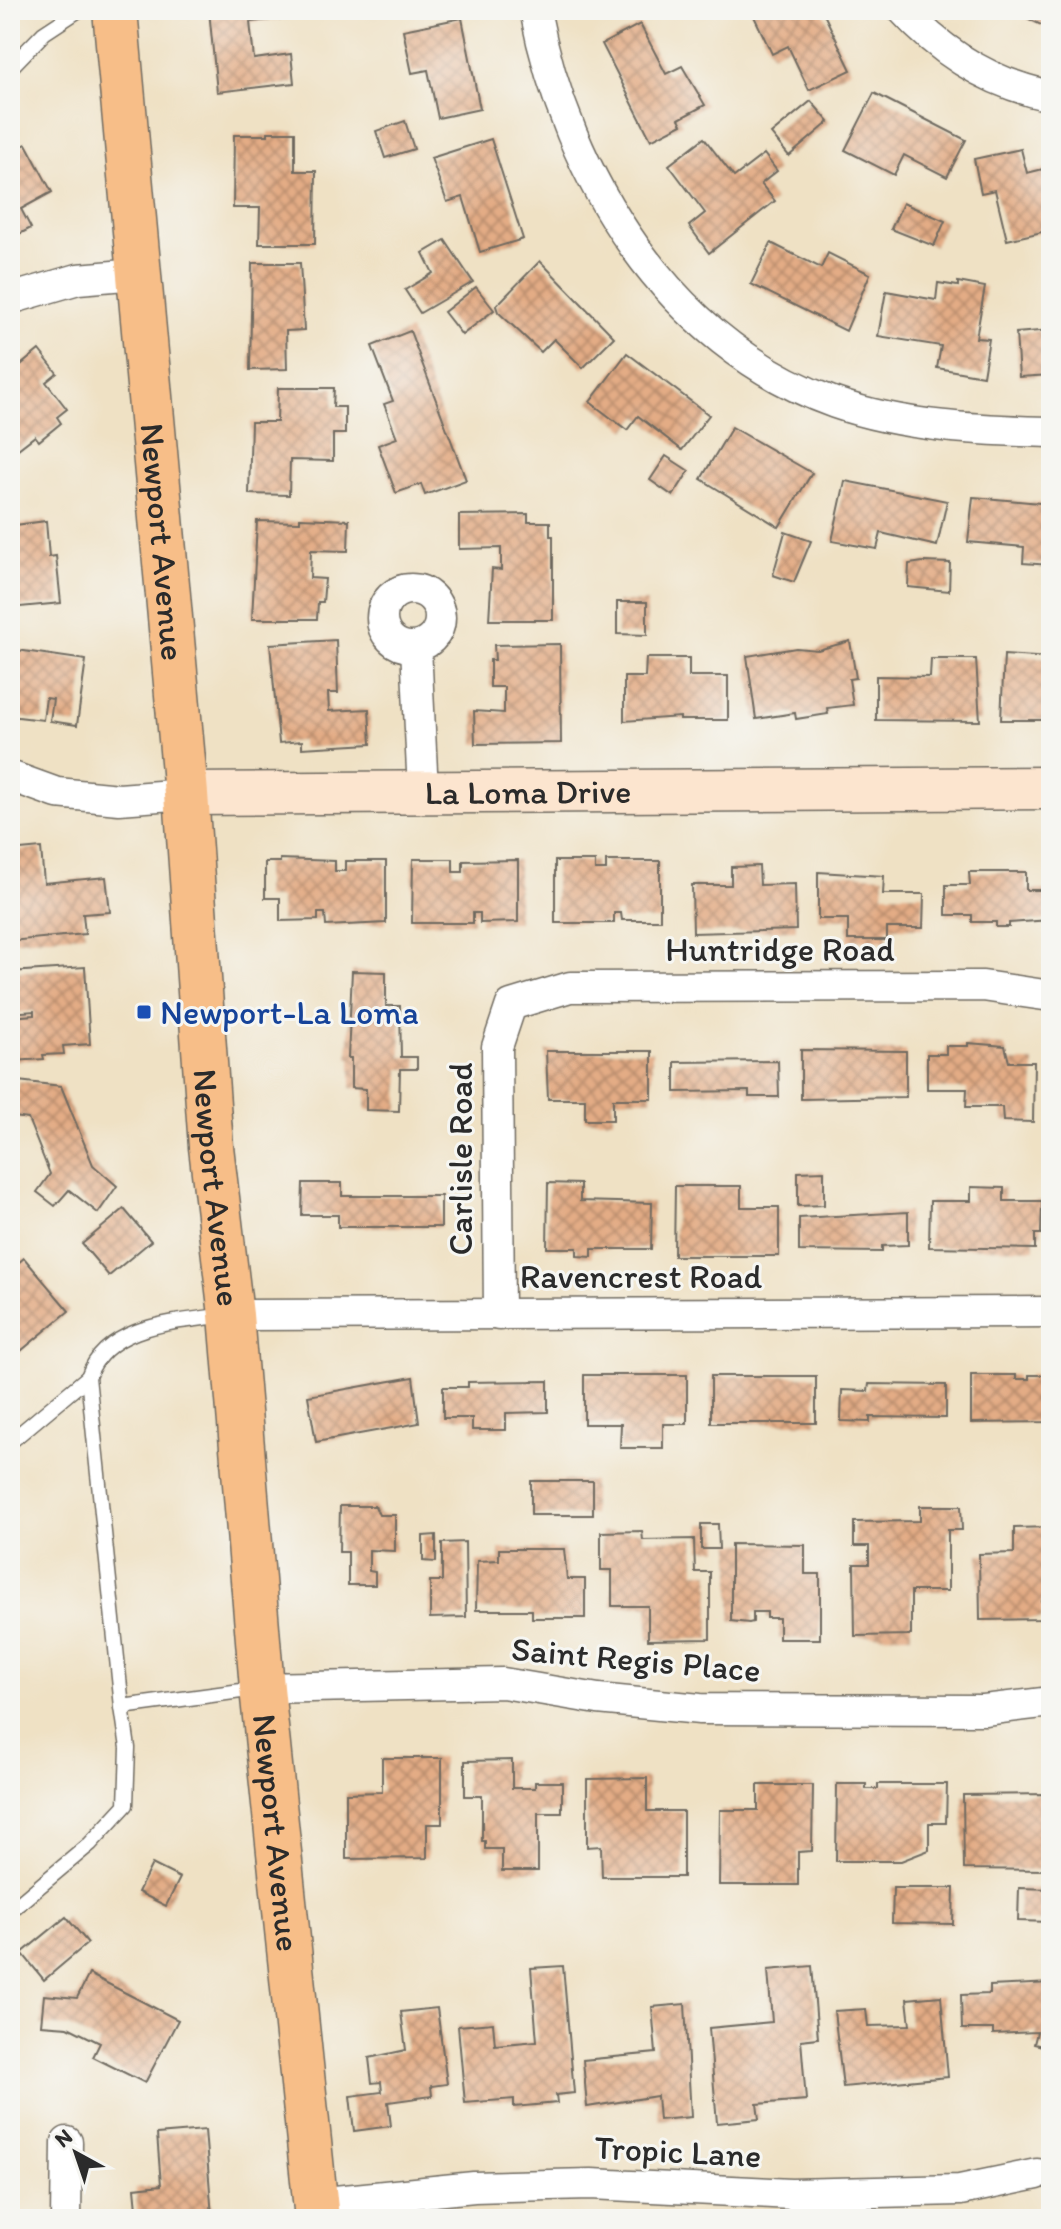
<svg xmlns="http://www.w3.org/2000/svg" width="1061" height="2229" font-family="Itim,sans-serif">
<style>
.building{fill:url(#building-cross-hatch)}
.lines{fill:none;stroke-linecap:round;stroke-linejoin:round}
.lane-casing{stroke:#706b61;stroke-width:17}
.street-casing{stroke:#706b61;stroke-width:33}
.secondary-casing{stroke:#706b61;stroke-width:45}
.primary-casing{stroke:#706b61;stroke-width:47}
.lane{stroke:#fff;stroke-width:14}
.street{stroke:#fff;stroke-width:30}
.secondary{stroke:#fce5cf;stroke-width:42}
.primary{stroke:#f7be88;stroke-width:44}
.transit-dot{fill:#1a4fb4;stroke:#f6f6f2;stroke-width:3}
.labels{text-anchor:middle;stroke-width:6;stroke-linejoin:round;paint-order:stroke}
.street-label{font-size:34px;fill:#2b2b2b;stroke:#f6f6f2}
.transit-label{font-size:34px;fill:#164399;stroke:#f6f6f2;text-anchor:start}
</style>
<defs>
<pattern id="building-cross-hatch" width="8" height="8" patternUnits="userSpaceOnUse" patternTransform="scale(2)"><rect width="8" height="8" fill="#e3ac85"/><path d="M0 0l8 8M0 8l8-8" fill="none" stroke="#b88c6d"/></pattern>
</defs>
<rect width="100%" height="100%" fill="#f6f6f2"/>
<filter id="ink" filterUnits="userSpaceOnUse"><feTurbulence type="fractalNoise" baseFrequency=".0125" numOctaves="2"/><feDisplacementMap in="SourceGraphic" scale="16" xChannelSelector="R" yChannelSelector="G"/><feConvolveMatrix kernelMatrix="1 2 1 2 8 2 1 2 1" color-interpolation-filters="sRGB"/></filter>
<filter id="wash" filterUnits="userSpaceOnUse"><feTurbulence type="fractalNoise" baseFrequency=".006" numOctaves="4" result="noise"/><feDisplacementMap in="SourceGraphic" scale="32" xChannelSelector="R" yChannelSelector="G"/><feGaussianBlur stdDeviation="1.8" result="paint"/><feColorMatrix in="noise" values="0 0 0 0 0 0 0 0 0 0 0 0 0 0 0 0 0 1.4 0 .05"/><feComposite in="paint" operator="in"/></filter>
<g filter="url(#wash)">
<rect width="100%" height="100%" fill="#efe1c4"/>
<g id="blocks">
<g class="building">
<polygon points="209,10 301,10 302,17 250,22 254,59 291,54 294,83 217,92"/>
<polygon points="751,10 822,10 851,70 809,90 788,46 772,54"/>
<polygon points="1011,10 1051,10 1051,30"/>
<polygon points="462,18 480,109 438,118 428,70 412,73 403,30"/>
<polygon points="640,24 666,74 682,66 705,105 679,119 682,124 651,140 602,44"/>
<polygon points="874,93 966,140 947,177 904,155 894,175 845,150"/>
<polygon points="811,101 829,122 789,156 771,134"/>
<polygon points="405,121 414,149 385,158 376,131"/>
<polygon points="268,132 295,132 295,171 316,171 315,244 259,244 260,208 233,208 234,135 268,135"/>
<polygon points="704,138 734,177 764,154 777,171 761,184 775,201 709,253 689,226 705,213 669,165"/>
<polygon points="491,139 523,239 480,252 463,197 447,202 431,158"/>
<polygon points="26,144 52,192 21,209 31,228 10,239 10,153"/>
<polygon points="1021,149 1027,173 1051,167 1051,230 1007,240 995,190 981,193 974,159"/>
<polygon points="903,203 945,221 934,246 891,229"/>
<polygon points="445,240 473,282 420,313 405,290 433,273 423,253"/>
<polygon points="771,243 821,268 828,253 870,274 846,331 751,284"/>
<polygon points="540,261 614,337 583,368 554,339 541,352 498,312 496,306"/>
<polygon points="252,263 300,263 304,330 286,331 287,369 250,370"/>
<polygon points="958,282 985,287 976,338 989,339 983,376 937,368 941,346 878,336 886,291 936,300 938,283 958,286"/>
<polygon points="476,287 494,310 462,335 444,312"/>
<polygon points="1051,330 1051,375 1019,377 1016,333"/>
<polygon points="410,331 466,480 425,495 421,484 396,493 378,445 397,438 384,404 393,401 372,346"/>
<polygon points="39,350 57,373 46,382 67,409 57,417 61,423 39,441 35,436 18,449 10,439 10,374"/>
<polygon points="627,353 709,415 682,450 638,416 627,430 590,402"/>
<polygon points="278,388 334,388 333,407 345,407 345,434 333,434 333,461 290,460 289,495 249,494 251,422 277,422"/>
<polygon points="732,427 812,473 779,527 701,479"/>
<polygon points="666,456 689,471 673,496 650,480"/>
<polygon points="845,481 947,501 937,546 881,533 877,549 832,541"/>
<polygon points="973,497 1051,504 1051,565 1023,563 1024,547 968,542"/>
<polygon points="528,514 528,522 550,522 550,536 553,536 553,620 489,620 492,569 501,570 501,548 459,549 459,515"/>
<polygon points="300,518 349,520 348,551 311,550 310,578 325,579 323,602 318,602 317,619 252,619 257,521 300,522"/>
<polygon points="15,519 15,525 46,521 49,557 56,556 61,603 10,608 10,520"/>
<polygon points="785,532 811,541 794,582 773,575"/>
<polygon points="923,562 950,563 949,591 908,587 909,564"/>
<polygon points="617,602 647,602 647,635 617,634"/>
<polygon points="336,640 338,693 328,693 329,711 369,709 371,744 302,748 302,741 279,743 270,644"/>
<polygon points="850,641 856,678 849,679 853,705 827,708 828,714 796,719 795,713 756,719 747,656 796,648 818,650"/>
<polygon points="560,644 561,743 475,744 474,711 504,713 504,687 490,687 490,660 495,660 494,645"/>
<polygon points="10,649 86,660 77,725 50,721 53,699 46,698 43,720 10,716"/>
<polygon points="1004,655 1051,658 1051,720 1001,720"/>
<polygon points="646,658 689,658 689,676 728,676 728,720 680,720 680,717 624,721 624,677 645,677"/>
<polygon points="931,659 976,659 980,721 876,720 876,676 930,677"/>
<polygon points="41,848 44,883 106,877 110,912 83,914 85,934 10,941 10,851"/>
<polygon points="280,859 335,861 335,871 345,871 345,861 386,861 386,923 326,926 325,913 318,913 318,920 280,921 280,898 265,898 265,862 280,862"/>
<polygon points="413,859 453,859 453,872 463,872 463,861 518,860 518,922 480,923 480,913 473,913 473,923 412,923"/>
<polygon points="555,861 595,861 595,870 606,870 606,861 660,861 660,920 622,920 621,913 614,913 614,923 555,923"/>
<polygon points="759,866 760,885 795,884 796,930 693,933 692,885 731,885 731,867"/>
<polygon points="818,872 884,876 883,894 924,894 923,928 887,928 887,940 848,940 848,919 818,919"/>
<polygon points="969,872 1026,872 1026,890 1049,890 1050,920 1009,923 1009,927 996,927 996,922 972,922 972,915 946,915 946,885 970,885"/>
<polygon points="85,967 90,1044 63,1046 64,1054 43,1055 44,1059 12,1061 10,1017 34,1015 34,1011 10,1013 10,972"/>
<polygon points="352,971 386,972 386,1006 400,1006 401,1057 417,1057 417,1069 400,1069 399,1111 366,1110 366,1089 351,1088 351,1058 348,1058"/>
<polygon points="968,1043 1005,1046 1009,1062 1034,1062 1033,1122 1003,1121 1002,1107 966,1107 967,1089 927,1089 927,1054 946,1054 946,1046 968,1046"/>
<polygon points="801,1050 906,1051 906,1097 801,1099"/>
<polygon points="546,1051 652,1051 652,1099 613,1099 613,1120 585,1120 585,1099 548,1099"/>
<polygon points="778,1061 779,1097 749,1097 749,1091 675,1092 675,1062"/>
<polygon points="18,1081 61,1086 93,1165 117,1186 98,1213 69,1190 55,1206 37,1192 50,1174 28,1119 14,1117"/>
<polygon points="824,1171 824,1205 798,1206 798,1172"/>
<polygon points="303,1183 342,1183 342,1196 441,1196 441,1227 338,1227 338,1215 302,1215"/>
<polygon points="548,1183 580,1184 580,1201 652,1203 651,1249 592,1249 592,1257 577,1256 577,1248 547,1248"/>
<polygon points="675,1186 741,1186 741,1207 779,1207 779,1256 674,1256"/>
<polygon points="971,1187 1004,1188 1004,1201 1042,1201 1041,1234 1035,1234 1035,1249 929,1247 930,1201 971,1201"/>
<polygon points="124,1209 151,1241 109,1276 82,1244"/>
<polygon points="908,1212 908,1245 882,1246 882,1252 799,1251 799,1218"/>
<polygon points="24,1258 69,1311 10,1360 10,1270"/>
<polygon points="584,1375 687,1375 687,1424 663,1424 663,1448 620,1448 621,1424 584,1424"/>
<polygon points="971,1375 1016,1375 1016,1379 1029,1379 1029,1375 1051,1375 1051,1422 971,1423"/>
<rect x="711" y="1376" width="105" height="47"/>
<polygon points="413,1377 419,1423 316,1442 308,1396"/>
<polygon points="548,1381 548,1412 506,1413 506,1430 472,1430 472,1418 443,1418 443,1387 468,1387 468,1382"/>
<polygon points="869,1384 946,1385 946,1418 870,1417 870,1422 841,1421 842,1390 868,1391"/>
<rect x="531" y="1481" width="62" height="34"/>
<polygon points="340,1506 375,1506 379,1515 395,1515 395,1551 369,1550 369,1571 375,1572 375,1585 348,1585 348,1552 339,1552"/>
<polygon points="920,1506 961,1506 962,1530 948,1530 948,1591 911,1591 911,1635 855,1636 854,1564 869,1564 869,1546 854,1546 854,1522 920,1521"/>
<polygon points="701,1524 718,1524 719,1549 701,1549"/>
<polygon points="1051,1527 1051,1601 1042,1601 1042,1619 980,1620 979,1554 1014,1553 1014,1528"/>
<polygon points="642,1531 643,1540 694,1539 695,1572 710,1572 710,1639 648,1640 648,1606 612,1606 612,1570 601,1570 601,1532"/>
<polygon points="436,1535 436,1562 423,1561 423,1536"/>
<polygon points="465,1542 466,1617 430,1618 430,1581 442,1581 442,1543"/>
<polygon points="731,1544 805,1545 805,1574 820,1574 820,1639 779,1639 779,1618 767,1618 767,1612 753,1612 753,1622 749,1623 731,1621"/>
<polygon points="499,1549 564,1549 567,1579 585,1579 585,1618 532,1618 532,1610 476,1610 477,1561 499,1560"/>
<polygon points="382,1758 442,1758 442,1824 427,1824 427,1858 346,1859 346,1793 382,1792"/>
<polygon points="512,1760 512,1788 535,1788 535,1782 562,1782 562,1813 538,1813 538,1871 502,1871 502,1849 485,1849 485,1841 482,1841 482,1796 465,1796 465,1761"/>
<polygon points="647,1778 647,1811 683,1811 683,1877 602,1877 601,1846 587,1847 587,1779"/>
<polygon points="837,1784 866,1784 866,1789 878,1789 878,1784 947,1784 946,1823 929,1823 929,1850 901,1861 836,1861"/>
<polygon points="758,1785 813,1785 812,1851 798,1852 798,1885 719,1885 720,1810 758,1810"/>
<polygon points="1051,1794 1051,1834 1045,1835 1045,1870 964,1869 963,1795"/>
<polygon points="152,1864 180,1878 166,1906 138,1892"/>
<polygon points="893,1888 954,1888 953,1924 892,1923"/>
<polygon points="1019,1888 1051,1889 1051,1922 1018,1921"/>
<polygon points="66,1917 88,1943 44,1980 22,1953"/>
<polygon points="563,1966 574,2093 556,2095 557,2103 514,2107 514,2099 465,2103 458,2026 493,2023 495,2045 537,2041 531,1968"/>
<polygon points="812,1966 818,2038 801,2040 806,2100 757,2104 759,2119 717,2123 709,2028 772,2022 768,1970"/>
<polygon points="89,1974 178,2020 145,2083 93,2057 100,2043 68,2027 41,2025 44,1995 77,1998"/>
<polygon points="1051,1983 1051,2048 1034,2044 1037,2032 993,2034 993,2029 962,2029 961,1995 990,1994 990,1986"/>
<polygon points="941,1996 948,2077 843,2087 834,2011 866,2009 868,2026 910,2025 907,1999"/>
<polygon points="685,2004 691,2117 659,2120 657,2096 587,2107 583,2060 656,2053 652,2007"/>
<polygon points="437,2008 447,2084 431,2086 432,2096 388,2102 391,2126 354,2131 350,2096 382,2092 381,2082 372,2083 369,2058 406,2050 401,2012"/>
<polygon points="205,2130 212,2216 138,2219 135,2188 161,2185 157,2134"/>
</g>
</g>
</g>
<g filter="url(#ink)">
<use href="#blocks" fill-opacity="0" stroke="#706b61" stroke-width="2"/>
<g class="lines">
<defs>
<g id="lane">
<polyline points="10,68 44,33 79,10"/>
<path d="M227 1315C179 1322 107 1323 88 1377L122 1707 256 1689"/>
<polyline points="10,1442 88,1377"/>
<polyline points="10,1911 90,1844 126,1805 128,1748 122,1707"/>
</g>
<g id="street">
<path d="M535 10C567 177 668 343 835 403 904 427 979 430 1051 432"/>
<path d="M903 10C943 54 992 84 1051 96"/>
<polyline points="10,299 78,279 137,274"/>
<circle cx="411" cy="618" r="29"/>
<polyline points="416,647 423,792"/>
<polyline points="10,776 57,793 119,799 186,794"/>
<polyline points="231,1315 1051,1312"/>
<polyline points="499,1315 497,1047 511,1005 570,987 983,986 1051,996"/>
<polyline points="262,1688 503,1683 598,1699 700,1709 984,1710 1051,1702"/>
<polyline points="315,2203 474,2187 591,2184 791,2194 960,2190 1037,2174"/>
<polyline points="66,2219 67,2142"/>
</g>
<g id="secondary">
<path id="s1" d="M186 794 1051 788"/>
</g>
<g id="primary">
<path id="s2" d="M115 10 186 794 211 1147 231 1315 262 1688 317 2219"/>
</g>
</defs>
<use href="#lane" class="lane-casing"/>
<use href="#street" class="street-casing"/>
<use href="#secondary" class="secondary-casing"/>
<use href="#primary" class="primary-casing"/>
<use href="#lane" class="lane"/>
<use href="#street" class="street"/>
<use href="#secondary" class="secondary"/>
<use href="#primary" class="primary"/>
</g>
</g>
<rect class="transit-dot" x="136" y="1004" width="16" height="16" rx="4"/>
<g class="labels">
<g class="street-label">
<text dy="12" stroke="none"><textPath href="#s2" startOffset="534">Newport Avenue</textPath></text>
<text dy="12" stroke="none"><textPath href="#s1" startOffset="342">La Loma Drive</textPath></text>
<text x="780" y="961">Huntridge Road</text>
<text transform="translate(460 1159) rotate(-90)" y="12">Carlisle Road</text>
<text dy="12" stroke="none"><textPath href="#s2" startOffset="1182">Newport Avenue</textPath></text>
<text x="641" y="1288">Ravencrest Road</text>
<text transform="translate(636 1659) rotate(5)" y="12">Saint Regis Place</text>
<text dy="12" stroke="none"><textPath href="#s2" startOffset="1830">Newport Avenue</textPath></text>
<text transform="translate(678 2151) rotate(3)" y="12">Tropic Lane</text>
</g>
<g class="transit-label">
<text x="160" y="1024">Newport-La Loma</text>
</g>
</g>
<rect width="1061" height="2229" fill="none" stroke="#f6f6f2" stroke-width="40"/>
<g transform="translate(76 2153) rotate(320)" stroke="#f6f6f2" stroke-width="6" paint-order="stroke">
<path d="M0-6L14 30L0 20L-14 30Z" fill="#2b2b2b"/>
<text y="-12" font-size="22" font-weight="bold" text-anchor="middle" fill="#2b2b2b">N</text>
</g>
</svg>
